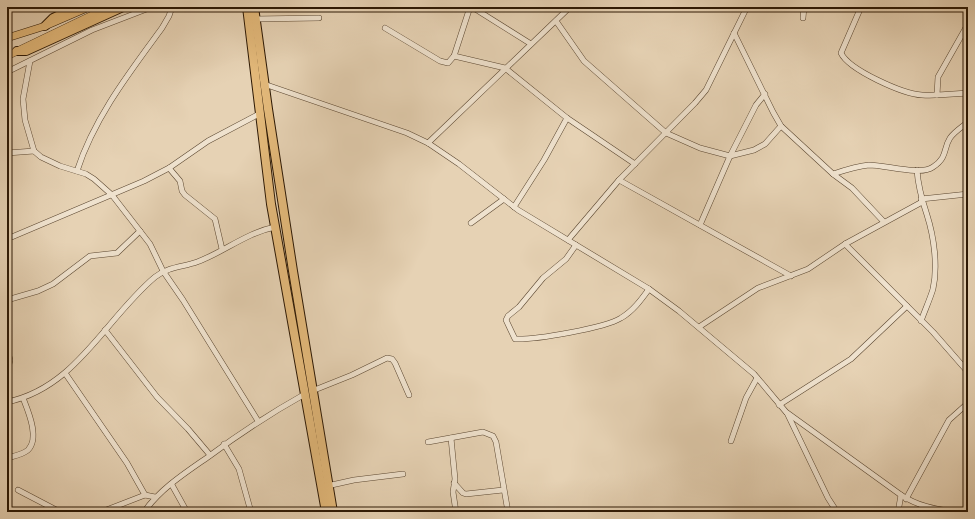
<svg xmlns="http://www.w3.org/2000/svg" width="975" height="519" font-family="'EB Garamond',serif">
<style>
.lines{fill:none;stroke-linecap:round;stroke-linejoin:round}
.minor-casing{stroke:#5a4630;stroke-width:6}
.major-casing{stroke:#2c1804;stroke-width:8}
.highway-casing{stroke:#2c1804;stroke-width:10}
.minor{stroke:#efe2ce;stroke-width:5}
.major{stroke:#e3b97a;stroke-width:7}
.highway{stroke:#e3b97a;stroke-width:8}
</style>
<rect width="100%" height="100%" fill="#e6d2b4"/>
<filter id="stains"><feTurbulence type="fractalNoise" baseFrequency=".005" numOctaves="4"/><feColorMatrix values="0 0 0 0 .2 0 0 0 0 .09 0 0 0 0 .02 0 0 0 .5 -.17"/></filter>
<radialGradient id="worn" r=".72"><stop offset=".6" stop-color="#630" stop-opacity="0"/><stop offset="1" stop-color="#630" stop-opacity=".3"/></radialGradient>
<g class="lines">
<defs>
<g id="minor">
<polyline points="472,7 531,44"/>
<path d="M861 7 841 53C849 70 903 94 922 95 937 96 953 94 968 93"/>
<polyline points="803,18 804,7"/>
<polyline points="255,19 319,18"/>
<polyline points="556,21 584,61 666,133 700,148 730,156 754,150 765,144 781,126"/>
<polyline points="385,28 440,61 448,63 454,56 470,7"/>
<polyline points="734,33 773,112 781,126 833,174 852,188 884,222"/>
<polyline points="454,56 505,68 567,118 635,164"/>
<polyline points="30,61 23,99 25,120 34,151 41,157 60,166 86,174 94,179 112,195 150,244 163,271 183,300 258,421"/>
<polyline points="7,72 92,30 152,7"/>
<path d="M264 84 407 133 428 143 459 164 518 210 649 289 679 311 754 374 786 412 901 495C918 506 934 509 954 512"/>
<polyline points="937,95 938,77 968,24"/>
<polyline points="428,143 570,7"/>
<polyline points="7,153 34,151"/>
<polyline points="169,168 180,181 182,191 185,195 215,219 222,249"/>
<path d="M917 170C918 187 922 200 927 215 934 237 938 266 933 289 930 299 925 310 921 321"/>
<path d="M77 171C94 118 129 73 162 28L169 16 172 7"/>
<path d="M833 174C845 170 857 166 869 165 886 165 921 176 933 167 948 157 943 149 950 138 954 132 962 127 968 122"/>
<polyline points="619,180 791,276"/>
<polyline points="921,199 968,194"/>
<polyline points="514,207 544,160 567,118"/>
<polyline points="471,223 504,199"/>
<polyline points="700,225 730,156 756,105 765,94"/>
<polyline points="7,239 144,181 169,168 208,141 259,114"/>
<polyline points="568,240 619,180 695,103 706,90 747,7"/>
<polyline points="845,244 933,332 968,372"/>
<path d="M576 245 566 259 543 278 519 307 508 316 506 320 515 339C535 340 605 328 621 318 633 311 641 300 649 289"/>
<polyline points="7,300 38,291 53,284 90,256 117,253 140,231"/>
<polyline points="699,327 758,288 808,269 845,244 922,202"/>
<polyline points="105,330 157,397 188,429 210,455"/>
<polyline points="7,348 10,360 7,373"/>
<polyline points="65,373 127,463 145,495"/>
<polyline points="7,391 10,401"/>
<polyline points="312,391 352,375 387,358 392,359 395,363 409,395"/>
<path d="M7 402C76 388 105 319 155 277 167 267 183 267 197 262 224 252 246 233 275 227"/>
<polyline points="779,405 851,359 907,306"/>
<polyline points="787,413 828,498 837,512"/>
<polyline points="451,438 455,479 453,492 456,512"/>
<polyline points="731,441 746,398 757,378"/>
<polyline points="428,442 483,432 493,436 496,442 508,512"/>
<polyline points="224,444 239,469 251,512"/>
<path d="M7 458C14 456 22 455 28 450 40 438 28 411 23 398"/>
<polyline points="454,483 463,493 466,494 503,490"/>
<polyline points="172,485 187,512"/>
<polyline points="327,486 354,480 403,474"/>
<polyline points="18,490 60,512"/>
<polyline points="906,499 949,420 968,403"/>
<polyline points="101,512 145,495 155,497"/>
<path d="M144 512C160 489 185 473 208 457 239 434 271 413 305 394"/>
<polyline points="898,512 901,495"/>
</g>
<g id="major">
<polyline points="7,38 45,26 89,7"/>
<polyline points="7,56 109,7"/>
</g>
<g id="highway">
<polyline points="247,7 271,204 326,512"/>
<polyline points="254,7 268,109 293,271 333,512"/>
<polyline points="45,26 53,18 76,7"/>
<polyline points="17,51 26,51 123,7"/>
</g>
</defs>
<use href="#minor" class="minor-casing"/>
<use href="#major" class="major-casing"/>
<use href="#highway" class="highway-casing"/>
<use href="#minor" class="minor"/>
<use href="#major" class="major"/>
<use href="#highway" class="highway"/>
</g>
<rect width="975" height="519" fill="none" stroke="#e6d2b4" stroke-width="24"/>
<rect x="8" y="8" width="959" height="503" fill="none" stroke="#2c1804" stroke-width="2"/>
<rect x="12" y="12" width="951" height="495" fill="none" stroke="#2c1804"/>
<rect width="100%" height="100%" filter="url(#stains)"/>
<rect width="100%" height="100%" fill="url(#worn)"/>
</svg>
